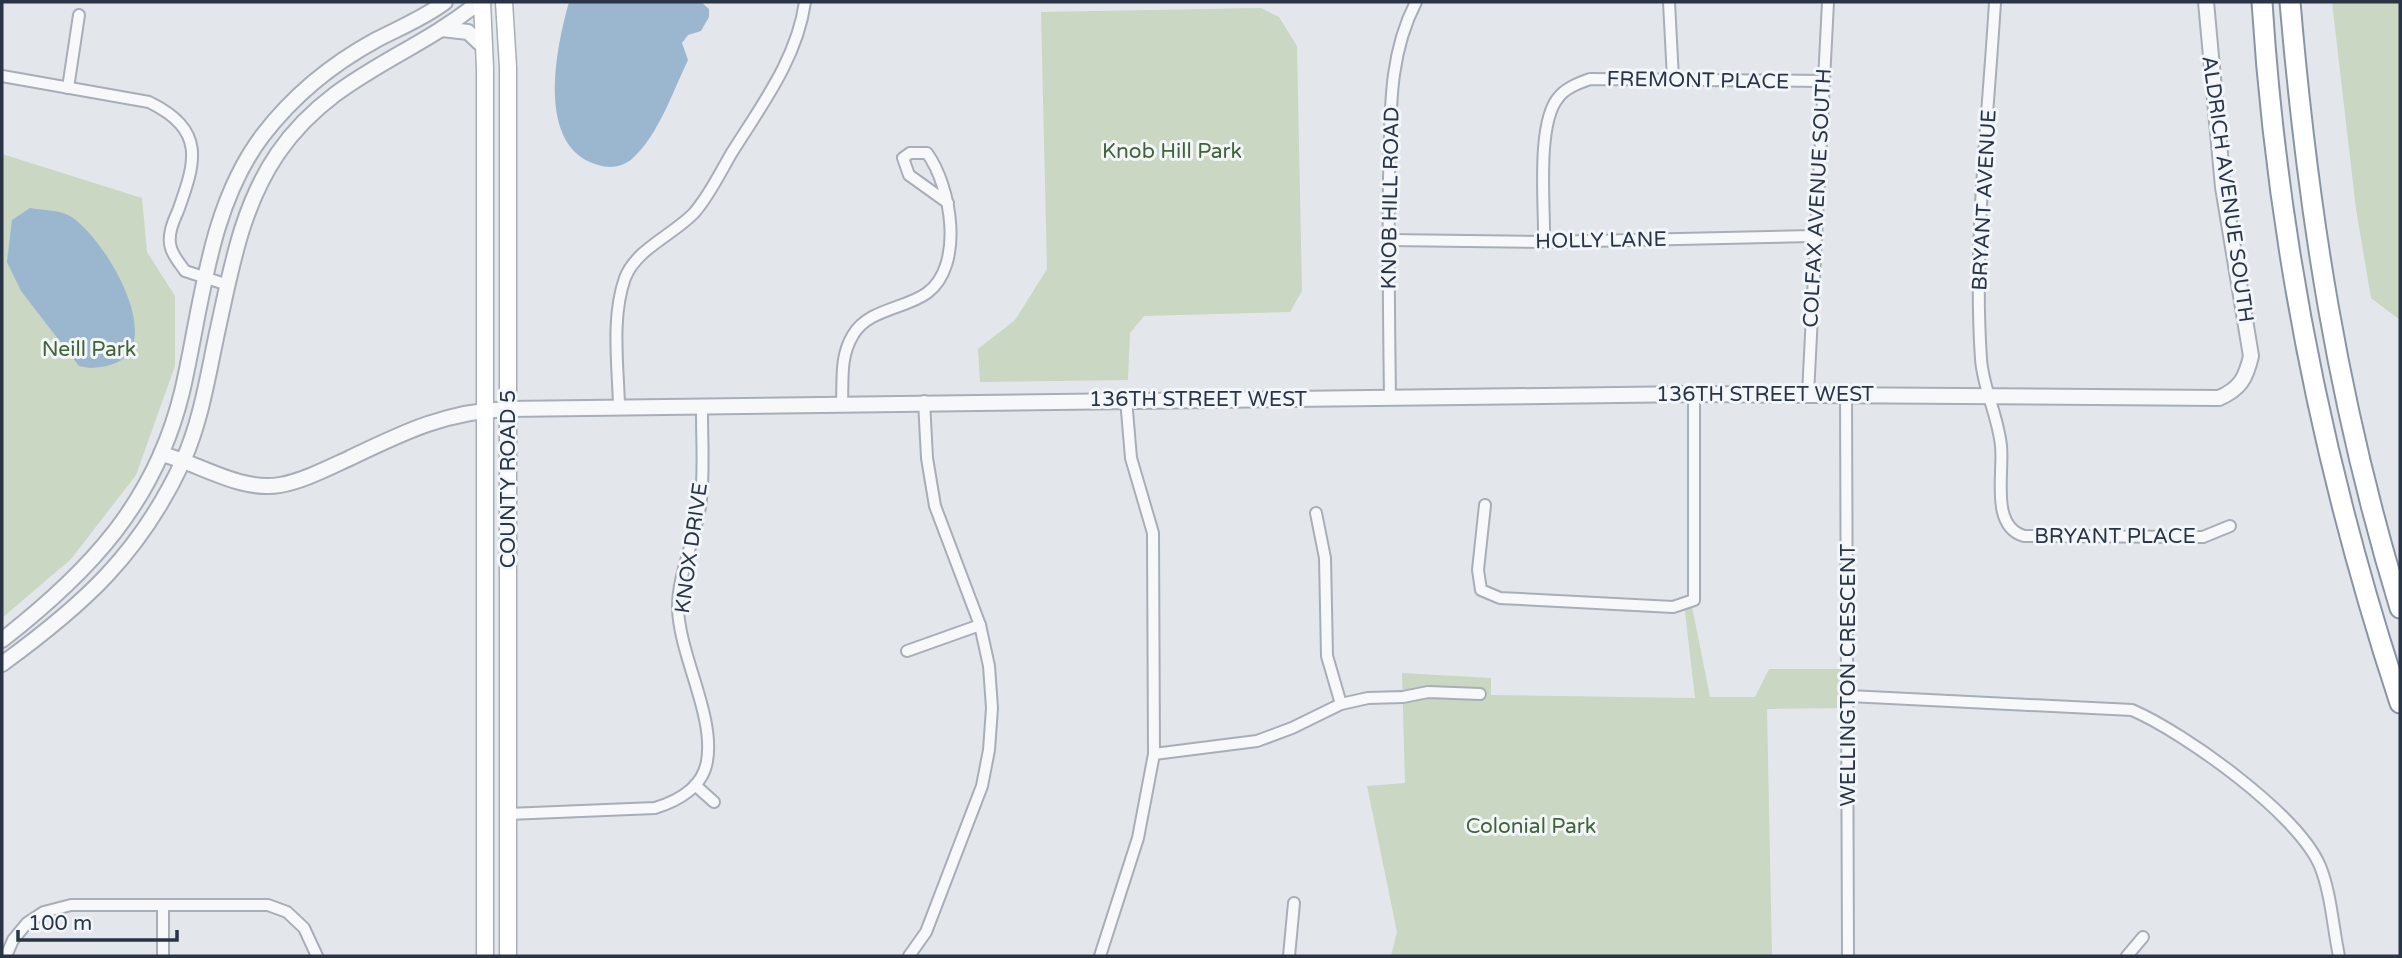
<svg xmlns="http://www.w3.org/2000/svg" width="2402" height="958" font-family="'Varela Round',sans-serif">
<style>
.green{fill:#c9d7c3}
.water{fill:#9bb7cf}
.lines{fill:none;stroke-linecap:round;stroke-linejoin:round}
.minor-casing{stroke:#a7aeb7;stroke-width:14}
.tertiary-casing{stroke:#a7aeb7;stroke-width:18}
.secondary-casing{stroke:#a7aeb7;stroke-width:19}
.motorway-casing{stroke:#8995a5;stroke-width:23}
.minor{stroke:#f7f8fa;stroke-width:10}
.tertiary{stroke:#f7f8fa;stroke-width:14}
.secondary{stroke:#fff;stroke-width:16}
.motorway{stroke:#fff;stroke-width:19}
.labels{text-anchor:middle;stroke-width:6;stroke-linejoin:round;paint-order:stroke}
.street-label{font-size:21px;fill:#293547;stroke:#f3f6f9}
.park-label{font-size:21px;fill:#406435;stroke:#f3f6f9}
</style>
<rect width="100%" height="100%" fill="#e3e7ec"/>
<g class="green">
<polygon points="2332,2 2400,2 2400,320 2371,298 2356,209"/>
<polygon points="1261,8 1279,17 1297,46 1302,291 1290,312 1144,316 1130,333 1128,380 980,382 978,349 1015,320 1047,269 1041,12"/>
<polygon points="2,154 142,198 147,252 175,296 175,366 136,475 71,559 2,618"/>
<polygon points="1691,601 1710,697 1755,697 1769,669 1849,669 1849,708 1767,709 1772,956 1391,956 1397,932 1367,786 1405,783 1402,673 1491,678 1491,695 1695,698 1684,603"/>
</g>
<g class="water">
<path d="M569 2H701L709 9V17L701 31 688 35 682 43 688 60C673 91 659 134 633 158 623 167 610 169 598 165 535 147 556 48 569 2Z"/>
<path d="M30 208C41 210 58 210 68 215 103 233 172 349 110 365 98 368 91 369 79 366L21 291 7 262 12 220Z"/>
</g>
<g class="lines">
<defs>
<g id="minor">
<polyline points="1669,2 1673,79"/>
<path d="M1995 2C1988 120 1973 240 1981 359 1983 389 1998 415 2001 446 2004 474 1990 526 2024 536L2203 537 2230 526"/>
<path d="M2 76 149 102C206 130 196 161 178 211 173 222 167 236 171 248 173 256 181 265 185 271L228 285"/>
<polyline points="68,88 79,15"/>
<polyline points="1388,240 1544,242 1814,236"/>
<path d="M1544 242C1545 207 1536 125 1558 98 1565 88 1579 83 1590 79L1823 81"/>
<polyline points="1808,394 1828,2"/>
<polyline points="1846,394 1848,956"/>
<path d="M1390 398C1389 325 1388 252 1389 179 1391 117 1387 58 1416 2"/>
<path d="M842 403C843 379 840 356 853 335 868 309 905 309 927 293 965 265 951 186 927 153H910L903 158 909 175 948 203"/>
<path d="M619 406C618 365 611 317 625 278 636 249 673 235 694 213 709 196 720 173 731 154 761 106 797 59 805 2"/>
<polyline points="1485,505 1478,570 1481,590 1500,598 1673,607 1694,600 1694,394"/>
<polyline points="1316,513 1325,558 1327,656 1341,704"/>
<polyline points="907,651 980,625"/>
<path d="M1849 696 2132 710C2185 733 2298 814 2320 866 2331 893 2333 928 2339 956"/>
<polyline points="1154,754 1257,741 1292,728 1341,704 1368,698 1403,697 1428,692 1480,694"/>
<polyline points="695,785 714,802"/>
<path d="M508 814 655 808C678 801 703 787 707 761 715 716 680 657 678 609 677 574 698 534 701 499 704 471 702 441 702 413L705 405"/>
<polyline points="163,905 163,956"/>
<polyline points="6,956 13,940 27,923 44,912 71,905 268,905 287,912 304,928 317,956"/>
<polyline points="909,956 926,932 982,786 989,750 992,708 989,666 980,625 935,506 927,458 924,401"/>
<polyline points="1100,956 1138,838 1154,754 1153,533 1131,458 1126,399"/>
<polyline points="1289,956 1294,903"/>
<polyline points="2127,956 2143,937"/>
</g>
<g id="tertiary">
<polyline points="442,29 468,32 484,47"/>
<path d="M161 454C199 463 240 492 280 485 303 481 328 468 350 458 404 432 447 411 508 409L1694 394 2219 398C2240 389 2246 378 2251 356L2223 187 2206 2"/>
<path d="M2 640C89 572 155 503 182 392 202 307 208 207 263 135 293 96 332 64 376 40 399 28 424 18 445 2"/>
<path d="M2 664C83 605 140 554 183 461 201 421 208 375 217 333 231 270 241 207 278 153 332 75 410 58 479 2"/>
</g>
<g id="secondary">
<polyline points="482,2 485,68 485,956"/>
<polyline points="504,2 508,67 508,956"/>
</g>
<g id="motorway">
<path d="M2262 2C2277 241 2325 476 2400 703"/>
<path d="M2290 2C2308 213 2338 405 2400 608"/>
</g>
</defs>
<use href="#minor" class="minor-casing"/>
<use href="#tertiary" class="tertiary-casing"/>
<use href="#secondary" class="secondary-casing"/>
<use href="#motorway" class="motorway-casing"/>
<use href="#minor" class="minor"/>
<use href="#tertiary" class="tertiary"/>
<use href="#secondary" class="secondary"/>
<use href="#motorway" class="motorway"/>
</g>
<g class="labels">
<g class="street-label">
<text transform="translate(1698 80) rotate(1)" y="7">FREMONT PLACE</text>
<text transform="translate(2228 189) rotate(82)" y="7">ALDRICH AVENUE SOUTH</text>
<text transform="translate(1390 198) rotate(-89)" y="7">KNOB HILL ROAD</text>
<text transform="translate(1817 198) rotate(-87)" y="7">COLFAX AVENUE SOUTH</text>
<text transform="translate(1984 200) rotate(-87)" y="7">BRYANT AVENUE</text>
<text transform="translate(1601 240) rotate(-1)" y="7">HOLLY LANE</text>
<text x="1765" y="401">136TH STREET WEST</text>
<text x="1198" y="406">136TH STREET WEST</text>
<text transform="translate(508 479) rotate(-90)" y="7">COUNTY ROAD 5</text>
<text x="2115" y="543">BRYANT PLACE</text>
<text transform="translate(691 548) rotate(-82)" y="7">KNOX DRIVE</text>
<text transform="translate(1848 675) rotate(-90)" y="7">WELLINGTON CRESCENT</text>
</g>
<g class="park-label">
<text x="1172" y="158">Knob Hill Park</text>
<text x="89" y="356">Neill Park</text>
<text x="1531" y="833">Colonial Park</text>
</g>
</g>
<rect width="2402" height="958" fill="none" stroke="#293547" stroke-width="7"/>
<path d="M18 930v10h159v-10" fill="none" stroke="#293547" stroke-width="3.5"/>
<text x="28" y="930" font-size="21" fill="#293547" stroke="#f3f6f9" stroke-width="5" paint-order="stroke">100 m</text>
</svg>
